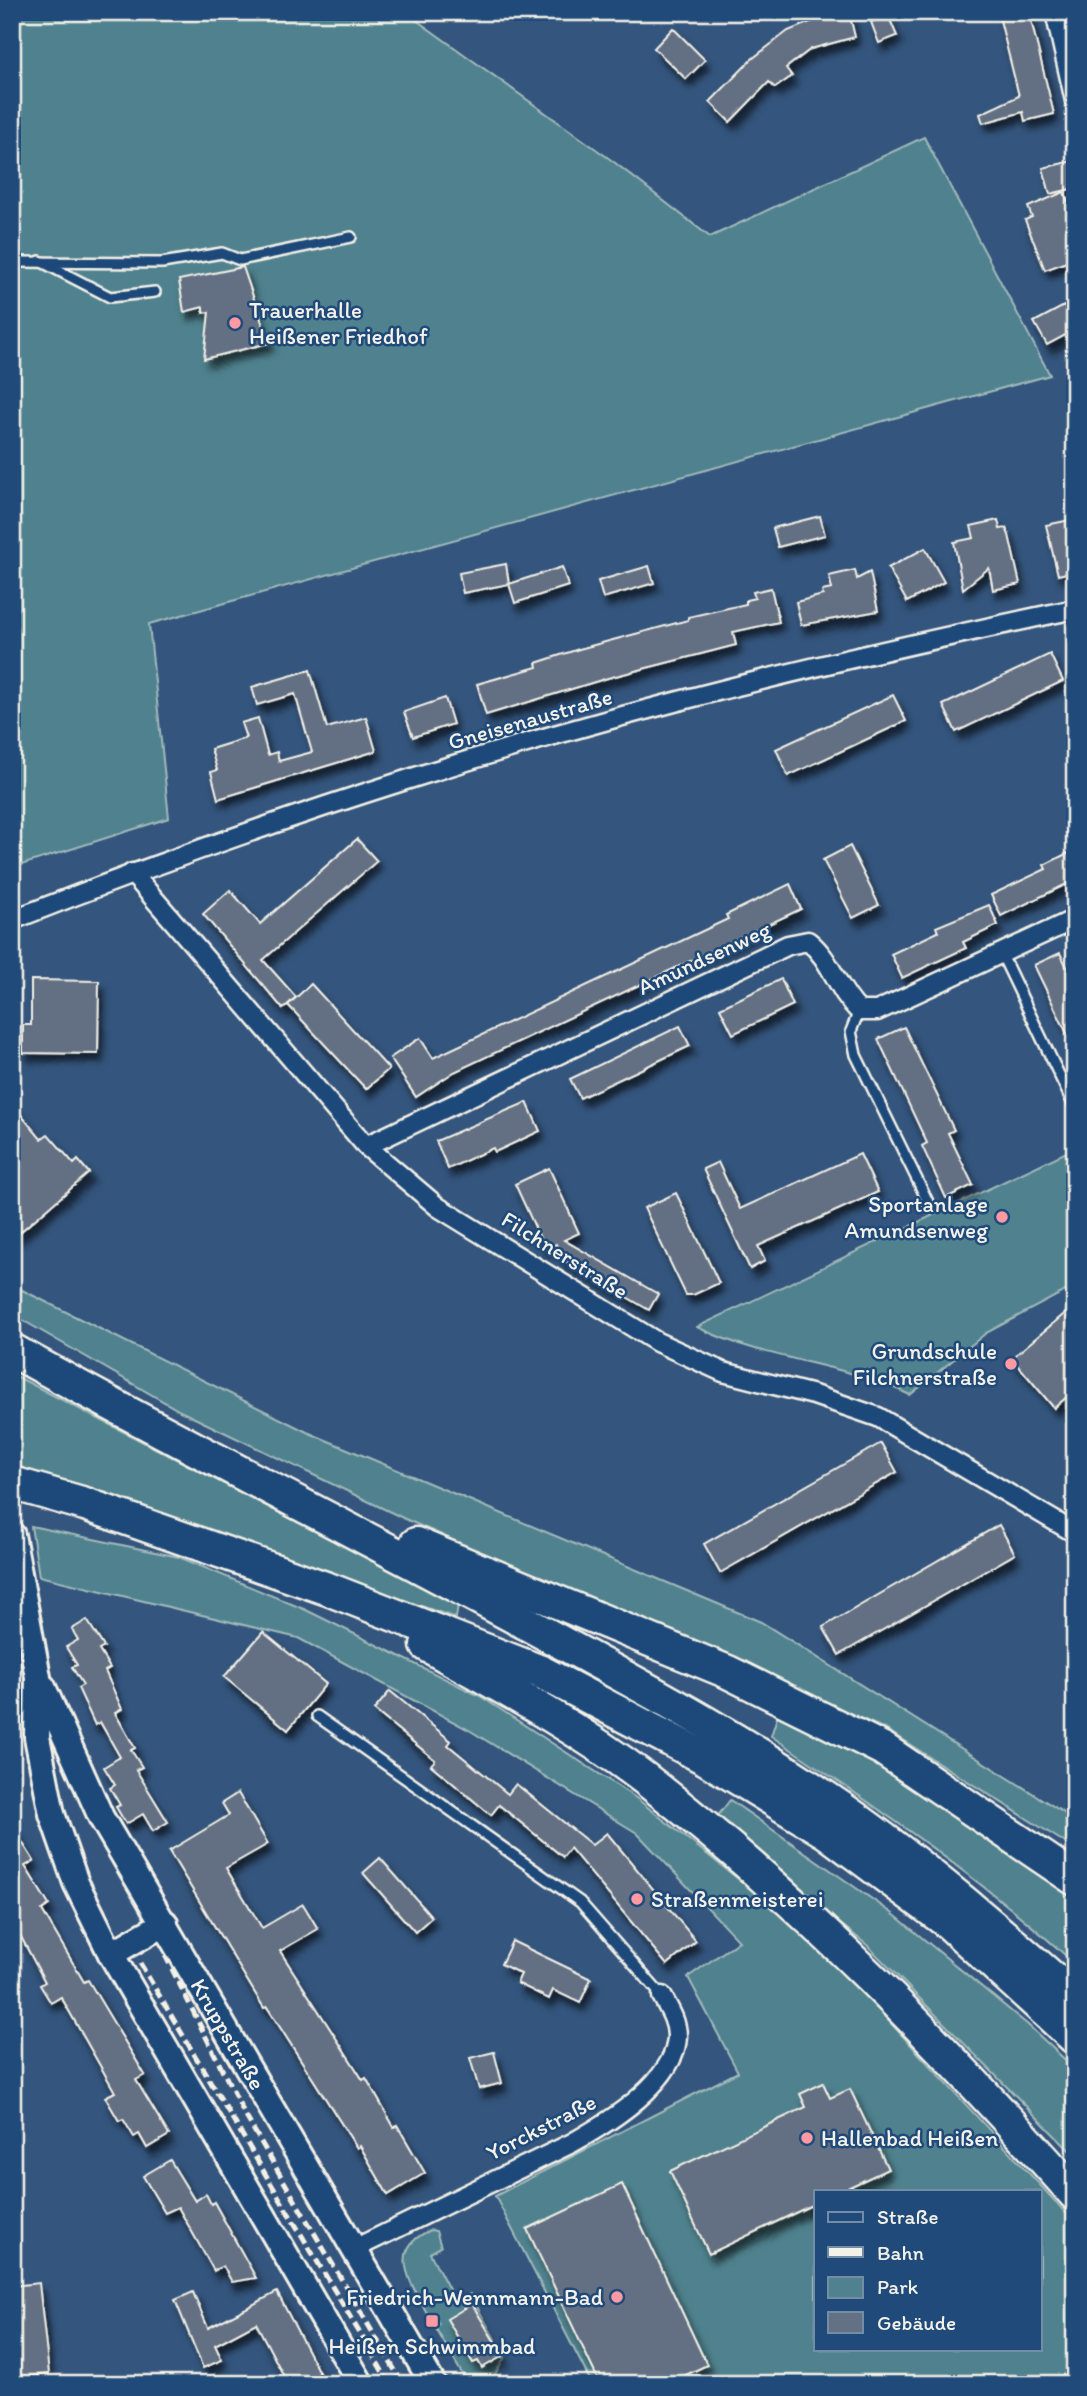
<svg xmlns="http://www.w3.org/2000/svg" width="1087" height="2396" font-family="Itim,sans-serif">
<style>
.green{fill:#4f828e;stroke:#a2babb;stroke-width:2;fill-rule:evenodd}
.building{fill:#647083;stroke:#f4f1e8;stroke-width:2;filter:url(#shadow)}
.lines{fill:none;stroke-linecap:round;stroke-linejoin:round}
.lane-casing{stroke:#f4f1e8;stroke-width:14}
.street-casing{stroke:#f4f1e8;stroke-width:23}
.secondary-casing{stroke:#f4f1e8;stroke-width:30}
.highway-casing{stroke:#f4f1e8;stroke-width:37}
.lane{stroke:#1f4a7a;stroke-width:9}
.street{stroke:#1f4a7a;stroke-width:18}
.secondary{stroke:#1f4a7a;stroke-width:24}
.highway{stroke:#1f4a7a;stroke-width:32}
.rail{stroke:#f4f1e8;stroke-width:5;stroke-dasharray:10 5;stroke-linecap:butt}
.poi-dot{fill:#ff9aa2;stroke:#1f4a7a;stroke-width:2.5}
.labels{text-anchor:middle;stroke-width:5;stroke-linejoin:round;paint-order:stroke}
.poi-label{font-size:23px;fill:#f4f1e8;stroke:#1f4a7a;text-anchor:start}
.street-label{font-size:23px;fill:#f4f1e8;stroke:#1f4a7a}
</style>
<defs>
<filter id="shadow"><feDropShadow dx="4.5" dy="8" stdDeviation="3.5" flood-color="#0009"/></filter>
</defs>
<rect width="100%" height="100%" fill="#34557d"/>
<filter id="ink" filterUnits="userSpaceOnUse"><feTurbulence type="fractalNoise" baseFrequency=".0143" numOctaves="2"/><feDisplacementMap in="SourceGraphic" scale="14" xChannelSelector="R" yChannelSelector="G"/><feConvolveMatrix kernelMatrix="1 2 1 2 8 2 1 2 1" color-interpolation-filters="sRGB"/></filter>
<g filter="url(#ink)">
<g class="green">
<polygon points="12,12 405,12 614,162 710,237 924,137 1050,375 149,624 169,818 12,868"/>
<path d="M1075 1148V1286L986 1333 910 1395C841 1362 763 1360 697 1327Z"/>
<polygon points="12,1285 307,1432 761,1622 1075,1820 1075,1849 885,1729 405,1519 180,1411 12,1314"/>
<polygon points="12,1374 458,1605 456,1618 20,1467 12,1434"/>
<path d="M31 1526 179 1557 306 1610 480 1696 636 1798 775 1908 849 1978 1075 2223V2384H592L495 2196 738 2072 688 1977 739 1941 637 1833 469 1730 298 1638 39 1576ZM816 2191H1040V2349H816Z"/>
<path d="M779 1711 863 1750 1075 1889V1964C981 1878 877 1807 771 1736Z"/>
<polygon points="730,1800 892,1913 1028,2025 1075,2069 1075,2156 867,1945 713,1822"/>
<path d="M431 2230 436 2231 441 2247 430 2253 455 2301 470 2294 505 2357 494 2376 498 2384H468L435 2327 439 2324 433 2313 428 2315C412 2284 385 2249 431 2230Z"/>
</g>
<g class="building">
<polygon points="835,12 849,12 855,37 811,49 786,68 792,76 775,88 769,82 730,122 710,102 752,59 788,31"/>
<polygon points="998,12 1029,12 1054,114 1025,121 1023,112 983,123 980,114 1019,96"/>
<polygon points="888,15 897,36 879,43 871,22"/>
<polygon points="673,28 705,60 686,79 654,48"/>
<polygon points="1072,161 1075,188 1050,194 1043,168"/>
<polygon points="1064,192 1075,220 1075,259 1045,270 1025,220 1032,217 1028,207"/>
<polygon points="243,267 269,343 204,359 209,312 203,313 203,307 184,312 179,280"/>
<polygon points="1064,306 1075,319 1075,330 1047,345 1034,322"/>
<polygon points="820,516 825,535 778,547 773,528"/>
<polygon points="1075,519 1075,571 1058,575 1046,525"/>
<polygon points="998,520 1000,529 1006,528 1009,535 1020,584 993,590 989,568 963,589 954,542 974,538 971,526"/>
<polygon points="925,548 944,582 907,602 888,568"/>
<polygon points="506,564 509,584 463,593 459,573"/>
<polygon points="649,566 654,583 603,598 598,581"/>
<polygon points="562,567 568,586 515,603 509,584"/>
<polygon points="855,570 857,579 870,572 878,611 801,625 796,602 823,595 822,591 832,589 829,576"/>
<polygon points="771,588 779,622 733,632 736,645 608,678 486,715 477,684 537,667 536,663 579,649 688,620 688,617 746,604 746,600 755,598 753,592"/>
<polygon points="1050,654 1063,681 956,732 943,705"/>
<polygon points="310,670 327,728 366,717 376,751 218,799 211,772 217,770 211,749 246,738 241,723 258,718 268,755 277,752 279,761 312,752 295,694 257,705 252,687"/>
<polygon points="893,695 906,721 788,776 776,749"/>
<polygon points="445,698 453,724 413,737 404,712"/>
<polygon points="357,839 377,861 263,960 296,997 283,1009 203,914 230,890 260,924"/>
<polygon points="850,846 879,905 853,918 823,860"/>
<polygon points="1068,853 1070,858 1075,855 1075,880 1001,916 991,895 1046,869 1044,865"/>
<polygon points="790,884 801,909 454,1072 416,1097 390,1058 420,1038 433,1058 728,919 726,915"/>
<polygon points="989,905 998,925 963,942 966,948 902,978 891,954 938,932 936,927"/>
<polygon points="1060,953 1075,983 1075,1050 1034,965"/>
<polygon points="781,979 793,1005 733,1034 720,1008"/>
<polygon points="31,980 99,981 98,1054 23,1053 23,1025 31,1025"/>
<polygon points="311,984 389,1069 366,1089 288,1005"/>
<polygon points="680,1026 690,1046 580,1098 570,1079"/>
<polygon points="904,1027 954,1130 948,1133 973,1185 946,1198 922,1146 927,1143 878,1039"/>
<polygon points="527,1102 540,1131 495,1152 493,1148 448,1169 436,1141"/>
<polygon points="12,1104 41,1139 48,1134 74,1164 78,1160 89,1173 12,1239"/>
<polygon points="860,1154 878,1192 758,1246 765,1261 750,1269 703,1169 718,1162 740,1209"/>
<polygon points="549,1168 579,1233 564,1240 658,1294 649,1310 563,1260 556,1244 545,1249 515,1184"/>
<polygon points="676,1193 719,1283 693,1295 686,1295 644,1208"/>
<polygon points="1075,1305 1075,1390 1054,1408 1012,1358"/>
<polygon points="881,1443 897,1472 720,1573 704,1544"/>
<polygon points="999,1525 1015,1554 839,1655 823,1627"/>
<polygon points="87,1620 104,1647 99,1650 110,1668 105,1671 122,1709 115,1713 135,1748 131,1750 142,1767 136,1770 168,1822 153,1831 143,1814 126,1824 116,1807 120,1805 110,1788 115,1785 104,1767 120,1757 100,1722 95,1725 78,1688 83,1685 72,1667 77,1665 66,1647 78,1640 72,1629"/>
<polygon points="263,1632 326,1684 288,1730 224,1677"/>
<polygon points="390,1691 451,1741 448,1745 508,1794 516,1784 592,1845 607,1833 696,1941 667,1965 570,1848 563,1857 499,1805 491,1815 431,1765 435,1760 374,1710"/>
<polygon points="238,1793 268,1844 226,1868 262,1928 303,1904 318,1929 280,1951 363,2080 366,2078 394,2127 397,2125 425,2173 388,2195 360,2146 357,2148 267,2007 264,2008 169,1851 229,1815 222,1803"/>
<polygon points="12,1826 34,1861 25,1866 49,1905 42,1910 84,1982 88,1980 145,2075 136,2080 169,2135 147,2148 139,2134 134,2137 123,2119 119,2121 105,2097 115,2092 61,1997 51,2003 40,1985 45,1982 12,1920"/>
<polygon points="380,1858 432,1917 415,1932 363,1873"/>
<polygon points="512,1941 591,1979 580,2003 553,1990 549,1999 517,1983 521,1974 501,1964"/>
<polygon points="494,2052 502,2083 479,2089 470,2058"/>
<polygon points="823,2083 830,2098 850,2089 888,2169 841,2191 816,2191 816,2203 709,2254 670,2171 806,2107 800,2094"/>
<polygon points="170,2160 195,2201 206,2194 211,2204 214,2202 256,2278 232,2282 223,2266 214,2271 178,2207 165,2213 143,2176"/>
<polygon points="622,2184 707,2365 667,2384 600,2384 527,2229"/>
<polygon points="39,2283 49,2374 12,2378 12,2286"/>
<polygon points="193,2292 208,2328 277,2292 325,2384 288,2384 256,2323 215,2345 222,2360 203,2368 175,2300"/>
<polygon points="472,2304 503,2356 482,2368 478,2361 473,2363 447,2319"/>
</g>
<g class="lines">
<defs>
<g id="lane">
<polyline points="40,261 110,297 155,292"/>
<polyline points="12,262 162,263 222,253 240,260 351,237"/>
<polyline points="1001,953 1075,1108"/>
<polyline points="859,1011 851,1031 856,1055 931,1208"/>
<polyline points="317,1716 580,1902 662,1996"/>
</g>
<g id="street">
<polyline points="1055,12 1075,101"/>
<polyline points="132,873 366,1146 438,1207 657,1342 723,1372 814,1395 878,1417 1075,1533"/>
<path d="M12 920C142 869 273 822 406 780 623 710 851 656 1075 609"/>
<path d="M366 1146 788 945 808 941C832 960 835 987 859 1011H877L1075 919"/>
<path d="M356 2248 572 2143C606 2124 676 2082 677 2036 677 2021 669 2009 662 1996"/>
</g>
<g id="secondary">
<polyline points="12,1535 38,1677 37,1737 52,1814 76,1883 111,1954 361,2384"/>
<path id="s1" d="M43 1687 101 1817 433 2384"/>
<polyline points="111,1954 165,1923"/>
</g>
<g id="highway">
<path d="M12 1350C195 1452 382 1544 566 1645 660 1696 753 1747 841 1808 924 1866 999 1931 1075 1998"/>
<polyline points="12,1483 85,1504 328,1589 541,1672 705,1758 826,1832 950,1924 1075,2038"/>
<polyline points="416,1544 728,1672 883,1749 1075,1879"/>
<path d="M427 1645C500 1686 577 1727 644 1778 802 1900 942 2045 1075 2194"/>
</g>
</defs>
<use href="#lane" class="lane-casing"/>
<use href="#street" class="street-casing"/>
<use href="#secondary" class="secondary-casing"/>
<use href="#highway" class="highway-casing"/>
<use href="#lane" class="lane"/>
<use href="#street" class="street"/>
<use href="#secondary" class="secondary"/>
<use href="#highway" class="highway"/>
<g class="rail">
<polyline points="165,1955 245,2115 403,2384"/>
<polyline points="140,1963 390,2384"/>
</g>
</g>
</g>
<g class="poi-dot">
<circle cx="235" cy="323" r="7"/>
<circle cx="1002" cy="1217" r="7"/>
<circle cx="1011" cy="1364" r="7"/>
<circle cx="637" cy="1899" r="7"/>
<circle cx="807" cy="2138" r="7"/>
<circle cx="617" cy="2297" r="7"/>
<rect x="425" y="2314" width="14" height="14" rx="3.5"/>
</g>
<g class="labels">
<g class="poi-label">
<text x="249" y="318">Trauerhalle<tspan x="249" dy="26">Heißener Friedhof</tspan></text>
<text x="988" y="1212" text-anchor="end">Sportanlage<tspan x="988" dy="26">Amundsenweg</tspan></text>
<text x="997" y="1359" text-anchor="end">Grundschule<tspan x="997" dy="26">Filchnerstraße</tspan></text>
<text x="651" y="1907">Straßenmeisterei</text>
<text x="821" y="2146">Hallenbad Heißen</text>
<text x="603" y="2305" text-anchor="end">Friedrich-Wennmann-Bad</text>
<text x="432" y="2354" text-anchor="middle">Heißen Schwimmbad</text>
</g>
<g class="street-label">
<text transform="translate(530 719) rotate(-16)" y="8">Gneisenaustraße</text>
<text transform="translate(704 958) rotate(-25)" y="8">Amundsenweg</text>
<text transform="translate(565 1255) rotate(32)" y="8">Filchnerstraße</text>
<text dy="8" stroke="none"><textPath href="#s1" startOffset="394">Kruppstraße</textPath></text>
<text transform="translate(541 2127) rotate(-27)" y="8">Yorckstraße</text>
</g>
</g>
<rect width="1087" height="2396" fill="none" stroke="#1f4a7a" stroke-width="42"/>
<rect x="21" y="21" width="1045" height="2354" fill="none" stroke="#f4f1e8" stroke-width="2.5" filter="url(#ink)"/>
<rect x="814" y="2190" width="228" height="161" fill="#1f4a7a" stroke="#748da6" stroke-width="2"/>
<rect x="828" y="2212" width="35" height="10" fill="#1f4a7a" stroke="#748da6" stroke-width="2"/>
<text x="877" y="2224" font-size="21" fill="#f4f1e8">Straße</text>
<rect x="828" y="2247" width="35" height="10" fill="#f4f1e8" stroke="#748da6" stroke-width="2"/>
<text x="877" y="2260" font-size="21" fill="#f4f1e8">Bahn</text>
<rect x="828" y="2277" width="35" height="21" fill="#4f828e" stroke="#748da6" stroke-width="2"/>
<text x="877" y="2294" font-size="21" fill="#f4f1e8">Park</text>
<rect x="828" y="2312" width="35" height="21" fill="#647083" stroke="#748da6" stroke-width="2"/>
<text x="877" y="2330" font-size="21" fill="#f4f1e8">Gebäude</text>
</svg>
